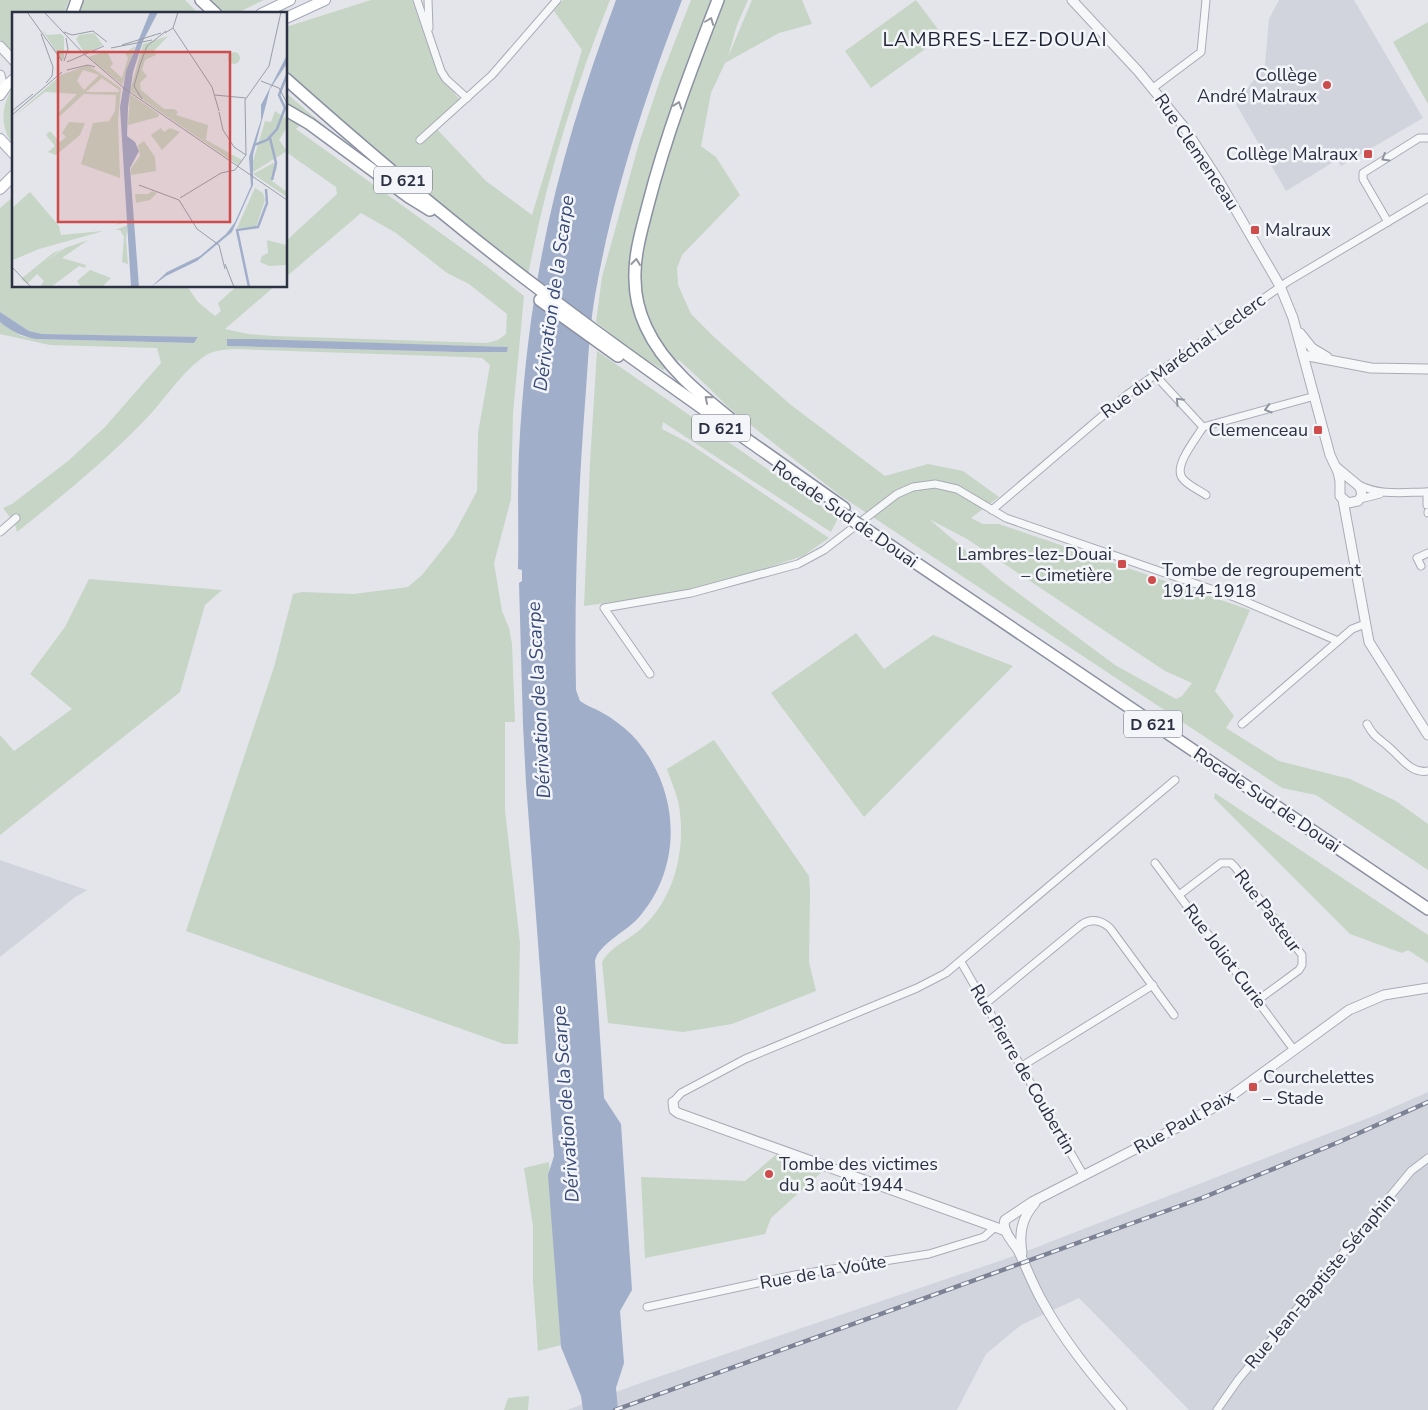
<svg xmlns="http://www.w3.org/2000/svg" width="1428" height="1410" font-family="'Nunito Sans',sans-serif">
<style>
.built{fill:#d2d4dd}
.green{fill:#c6d5c5;fill-rule:evenodd}
.water{fill:#a0aeca}
.lines{fill:none;stroke-linecap:round;stroke-linejoin:round}
.minor-casing{stroke:#a9abb5;stroke-width:9}
.tertiary-casing{stroke:#a9abb5;stroke-width:11}
.primary-casing{stroke:#a3a8b7;stroke-width:12}
.trunk-casing{stroke:#8b91a2;stroke-width:14}
.minor{stroke:#f6f7f9;stroke-width:7}
.tertiary{stroke:#f6f7f9;stroke-width:9}
.primary{stroke:#fff;stroke-width:10}
.trunk{stroke:#fff;stroke-width:11}
.rail-casing{stroke:#7d8295;stroke-width:4.5}
.rail{stroke:#f3f5f8;stroke-width:2.5;stroke-dasharray:8;stroke-linecap:butt}
.trunk-bridge-casing{stroke:#8b91a2;stroke-width:14;stroke-linecap:butt}
.trunk-bridge{stroke:#fff;stroke-width:11}
.oneway{stroke:#9598a1}
.oneway2{stroke:#90949e}
.poi-dot{fill:#cd4c4c;stroke:#f3f5f8;stroke-width:2}
.labels{text-anchor:middle;stroke-width:5;stroke-linejoin:round;paint-order:stroke}
.shield{fill:#f3f5f8;stroke:#676b79;stroke-width:1}
.shield-label{font-size:16px;font-weight:bold;fill:#2b3043}
.poi-label{font-size:18px;fill:#2b3043;stroke:#f3f5f8;text-anchor:end}
.street-label{font-size:18px;fill:#2b3043;stroke:#f3f5f8}
.water-label{font-size:19px;font-style:italic;fill:#364977;stroke:#f3f5f8}
.quarter-label{font-size:20px;letter-spacing:1px;fill:#1d2234;stroke:#f3f5f8}
.inset-river{fill:none;stroke:#a0aeca;stroke-width:2.5}
.inset-road{fill:none;stroke:#9a9da8;stroke-width:1}
.view{fill:#cd4c4c;fill-opacity:0.15;stroke:#cd4c4c;stroke-width:2.5}
.inset-edge{fill:none;stroke:#2b3043;stroke-width:2.5}
</style>
<rect width="100%" height="100%" fill="#e4e5eb"/>
<g class="built">
<polygon points="1279,0 1354,0 1423,118 1341,166 1337,160 1286,191 1236,104 1265,65 1269,19"/>
<polygon points="0,860 87,890 74,898 0,957"/>
<polygon points="1428,1092 1428,1410 1189,1410 1079,1298 1021,1325 986,1354 957,1410 567,1410 646,1381 1014,1256 1376,1115"/>
</g>
<g class="green">
<polygon points="0,0 69,0 64,14 14,14 14,55 0,39"/>
<polygon points="82,0 185,0 199,14 79,14"/>
<polygon points="210,0 264,0 235,14 223,14"/>
<path d="M371 0H412L437 72 460 100 434 126 486 181 532 215 582 50 554 11 563 0H610C574 89 546 181 528 275L387 162 286 71V27Z"/>
<path d="M691 0H748L737 25 728 57 752 0H802L812 24 779 33 725 63 711 93 701 146 716 157 740 195 682 255 677 268 678 285 691 314 714 337 791 405 885 476 928 464 963 471 999 497 971 518 983 524H999L1250 610 1215 691 1234 716 1226 728 1279 761 1350 779 1396 801 1428 824V870L1316 795 1282 788 838 494 728 407 705 384 679 360 663 370 636 354 596 322 602 277 639 143 661 77ZM929 519 967 539 1165 671 1192 683 1182 696 1176 699 1115 665 1002 581Z"/>
<polygon points="916,0 943,36 871,88 845,51"/>
<polygon points="1428,22 1428,104 1393,42"/>
<path d="M14 87V146C0 129 0 104 14 87Z"/>
<polygon points="286,93 327,128 327,130 286,106"/>
<path d="M286 118 301 124 296 129 485 265 524 296 513 413 511 499 494 563 502 611 509 628 512 644 515 722H505V810L520 943 518 1044H504L186 931 274 667 293 594 302 592 354 594 408 587 422 575 453 536 477 491 478 433 490 365 482 358 465 357 234 349C222 350 212 350 202 358 179 375 163 402 143 422 104 462 61 497 17 532L15 524 3 508 12 504 68 461 105 427 161 363 157 348 50 345 0 334V322L21 336 35 339 194 343 198 338 42 334 29 331 0 312V208L14 196V286H187L198 302 215 316 221 311 218 303 237 286H275L225 329 248 334 274 336 487 343 498 340 506 334 507 314 469 284 447 273 396 233 361 213 286 277V241L337 194 336 187 286 152ZM227 339 508 347 507 352H458L227 346Z"/>
<polygon points="597,351 838,518 831,532 663,422 662,429 687,442 829,538 803,556 714,585 666,595 584,606 590,463"/>
<polygon points="89,579 222,590 205,605 180,692 0,835 0,735 14,751 72,709 30,674 65,627"/>
<polygon points="856,633 884,669 933,635 1013,666 864,817 771,693"/>
<path d="M714 740 809 876 810 892 809 962 816 991 732 1024 683 1032 608 1023 602 962C611 946 631 939 643 927 675 897 686 849 679 806 677 794 671 781 667 769Z"/>
<polygon points="1215,793 1428,935 1428,963 1408,950 1402,953 1350,934 1214,798"/>
<polygon points="778,1153 824,1170 771,1218 765,1234 645,1258 641,1177 745,1181"/>
<polygon points="549,1162 561,1345 538,1351 533,1282 533,1226 524,1168"/>
<polygon points="529,1396 528,1410 504,1410 508,1398"/>
</g>
<g class="water">
<path d="M616 0H682C647 91 613 194 596 290 589 327 588 366 585 403 578 498 574 595 576 690L580 701C587 706 594 708 601 712 612 718 623 726 632 735 679 785 685 863 640 916 628 931 598 944 595 961L604 1098 621 1124 632 1290 620 1311 624 1363 616 1388 618 1410H583L581 1396 561 1347 548 1175 554 1156 526 783 523 725 519 583 522 581V570L518 569C519 530 517 491 519 452 522 393 528 333 538 276 554 181 583 89 616 0Z"/>
<path d="M0 312 29 331 42 334 198 337 194 343 35 339C21 336 11 331 0 322Z"/>
<polygon points="227,339 250,339 508,347 507,352 458,352 227,346"/>
</g>
<g class="lines">
<defs>
<g id="minor">
<polyline points="417,0 441,71 446,79 467,98"/>
<polyline points="428,0 429,28"/>
<polyline points="1153,88 1201,52 1206,0"/>
<polyline points="420,140 492,75 557,0"/>
<polyline points="1388,222 1363,179 1363,173 1419,138 1428,138"/>
<polyline points="1155,375 1203,427"/>
<path d="M1359 485C1380 496 1405 492 1428 492"/>
<polyline points="1427,492 1427,505"/>
<path d="M1206 495C1199 490 1189 486 1183 479 1172 467 1196 439 1203 427L1315 396"/>
<polyline points="1360,499 1380,494"/>
<polyline points="992,510 1128,394 1287,282 1428,198"/>
<polyline points="1428,512 1428,513"/>
<polyline points="0,532 16,518"/>
<polyline points="1421,566 1417,558 1428,553"/>
<polyline points="650,674 604,608 691,593 798,564 824,550 897,494 913,487 935,484 957,489 1006,518 1237,598 1338,641"/>
<polyline points="1242,724 1352,629 1365,624"/>
<path d="M1367 724C1375 739 1381 739 1392 750 1402 759 1412 774 1428 771"/>
<polyline points="1155,863 1294,1050"/>
<polyline points="1179,895 1221,863 1231,863 1235,867 1302,955 1302,965 1299,970 1258,1000"/>
<polyline points="961,962 1084,1176"/>
<path d="M985 1004 1081 925C1091 918 1101 920 1110 928L1174 1015"/>
<polyline points="1022,1066 1153,985"/>
<polyline points="673,1102 681,1093 745,1059 917,988 946,973 1175,780"/>
<polyline points="647,1307 795,1275 929,1254 984,1237 994,1228"/>
<polyline points="1217,1410 1238,1380 1411,1171 1428,1158"/>
</g>
<g id="tertiary">
<polyline points="1072,0 1138,71 1184,127 1219,181 1280,286 1293,318 1330,455 1338,472 1340,481 1340,496 1348,503 1358,501 1362,495 1360,487 1336,467"/>
<polyline points="0,46 14,61"/>
<polyline points="0,75 3,89"/>
<polyline points="1300,333 1312,348 1327,357"/>
<polyline points="1303,355 1371,368 1428,369"/>
<polyline points="1343,500 1369,642 1428,735"/>
<polyline points="673,1102 674,1110 678,1113 1006,1231"/>
<path d="M1022 1253C1019 1234 1021 1219 1035 1203"/>
<path d="M1122 1410C1092 1375 1063 1340 1041 1299 1032 1283 1026 1266 1018 1250 1013 1242 1001 1230 1005 1220L1032 1202 1186 1123 1220 1104 1349 1010 1384 995 1428 988"/>
</g>
<g id="primary">
<polyline points="261,14 290,0"/>
<polyline points="286,18 325,0"/>
<polyline points="0,95 7,85 14,79"/>
<polyline points="0,139 14,154"/>
<polyline points="0,189 14,175"/>
</g>
<g id="trunk">
<polyline points="201,0 216,14"/>
<path d="M718 0C692 67 666 135 648 205 642 229 634 254 635 279 635 296 639 312 646 327 665 369 707 400 742 428"/>
<polyline points="72,14 77,0"/>
<path d="M286 79C369 153 454 225 543 292 641 367 743 436 844 508"/>
<polyline points="286,110 310,124 409,197 430,210"/>
<polyline points="540,300 618,356"/>
<polyline points="879,538 1428,909"/>
</g>
</defs>
<use href="#minor" class="minor-casing"/>
<use href="#tertiary" class="tertiary-casing"/>
<use href="#primary" class="primary-casing"/>
<use href="#trunk" class="trunk-casing"/>
<use href="#minor" class="minor"/>
<use href="#tertiary" class="tertiary"/>
<use href="#primary" class="primary"/>
<use href="#trunk" class="trunk"/>
<defs>
<polyline id="rail" points="615,1410 1202,1198 1339,1142 1428,1102"/>
</defs>
<use href="#rail" class="rail-casing"/>
<use href="#rail" class="rail"/>
<defs>
<polyline id="trunk-bridge" points="840,512 879,538"/>
</defs>
<use href="#trunk-bridge" class="trunk-bridge-casing"/>
<use href="#trunk-bridge" class="trunk-bridge"/>
</g>
<defs><path id="oneway-chevron" d="M-2-3.5L2.5 0L-2 3.5" fill="none" stroke-width="1.6" stroke-linecap="round" stroke-linejoin="round" transform="scale(1.25)"/></defs>
<g class="oneway">
<use href="#oneway-chevron" transform="translate(710 21) rotate(-69)"/>
<use href="#oneway-chevron" transform="translate(678 105) rotate(-71)"/>
<use href="#oneway-chevron" transform="translate(636 262) rotate(-83)"/>
<use href="#oneway-chevron" transform="translate(708 399) rotate(-140)"/>
</g>
<g class="oneway2">
<use href="#oneway-chevron" transform="translate(1385 158) rotate(149)"/>
<use href="#oneway-chevron" transform="translate(1179 401) rotate(-133)"/>
<use href="#oneway-chevron" transform="translate(1268 409) rotate(164)"/>
</g>
<g class="poi-dot">
<circle cx="1327" cy="85" r="5"/>
<rect x="1363" y="149" width="10" height="10" rx="2.5"/>
<rect x="1250" y="225" width="10" height="10" rx="2.5"/>
<rect x="1313" y="425" width="10" height="10" rx="2.5"/>
<rect x="1117" y="559" width="10" height="10" rx="2.5"/>
<circle cx="1152" cy="580" r="5"/>
<rect x="1248" y="1082" width="10" height="10" rx="2.5"/>
<circle cx="769" cy="1174" r="5"/>
</g>
<g class="labels">
<g class="shield">
<rect x="374" y="166.5" width="58" height="27" rx="4"/>
<rect x="692" y="414.5" width="58" height="27" rx="4"/>
<rect x="1124" y="710.5" width="58" height="27" rx="4"/>
</g>
<g class="shield-label">
<text x="403" y="186">D 621</text>
<text x="721" y="434">D 621</text>
<text x="1153" y="730">D 621</text>
</g>
<g class="poi-label">
<text x="1317" y="81">Collège<tspan x="1317" dy="21">André Malraux</tspan></text>
<text x="1358" y="160">Collège Malraux</text>
<text x="1265" y="236" text-anchor="start">Malraux</text>
<text x="1308" y="436">Clemenceau</text>
<text x="1112" y="560">Lambres-lez-Douai<tspan x="1112" dy="21">– Cimetière</tspan></text>
<text x="1162" y="576" text-anchor="start">Tombe de regroupement<tspan x="1162" dy="21">1914-1918</tspan></text>
<text x="1263" y="1083" text-anchor="start">Courchelettes<tspan x="1263" dy="21">– Stade</tspan></text>
<text x="779" y="1170" text-anchor="start">Tombe des victimes<tspan x="779" dy="21">du 3 août 1944</tspan></text>
</g>
<g class="street-label">
<text transform="translate(1197 152) rotate(56)" y="6">Rue Clemenceau</text>
<text transform="translate(1183 356) rotate(-36)" y="6">Rue du Maréchal Leclerc</text>
<text transform="translate(845 514) rotate(35)" y="6">Rocade Sud de Douai</text>
<text transform="translate(1267 800) rotate(34)" y="6">Rocade Sud de Douai</text>
<text transform="translate(1268 911) rotate(53)" y="6">Rue Pasteur</text>
<text transform="translate(1225 956) rotate(53)" y="6">Rue Joliot Curie</text>
<text transform="translate(1023 1069) rotate(60)" y="6">Rue Pierre de Coubertin</text>
<text transform="translate(1184 1122) rotate(-29)" y="6">Rue Paul Paix</text>
<text transform="translate(823 1272) rotate(-10)" y="6">Rue de la Voûte</text>
<text transform="translate(1320 1281) rotate(-50)" y="6">Rue Jean-Baptiste Séraphin</text>
</g>
<g class="water-label">
<text transform="translate(553 293) rotate(-82)" y="7">Dérivation de la Scarpe</text>
<text transform="translate(538 700) rotate(-93)" y="7">Dérivation de la Scarpe</text>
<text transform="translate(565 1104) rotate(-94)" y="7">Dérivation de la Scarpe</text>
</g>
<g class="quarter-label">
<text x="995" y="46">LAMBRES-LEZ-DOUAI</text>
</g>
</g>
<g transform="translate(12 12)">
<rect width="275" height="275" fill="#e4e5eb"/>
<path d="M30 17 35 23 49 22 52 25V47L49 48ZM82 21 91 33 73 42 64 27 67 23ZM156 24 142 39 144 43 133 48 130 58 135 64 128 71 129 78 152 97H162L166 100 164 103 196 113 194 128 230 148 226 153 118 79 131 32ZM123 34 110 73 76 45 95 39 101 52 98 55 110 66 116 46 113 41ZM216 46a6 6 0 1 1 12 0a6 6 0 1 1-12 0ZM76 53 109 76 106 108 108 166 69 152 81 111 97 109 103 99 104 83 72 82 48 104 46 101 65 82 33 80 0 106 49 63ZM71 58 87 63 72 78 65 69ZM90 66 107 78V80H74ZM118 82 147 102 146 105 116 113ZM263 99 275 107V115L267 128 275 139 241 160V149L253 109 259 110ZM57 110 73 111 68 123 44 143 36 140 43 134 34 123 38 119 48 130 54 125 50 121ZM149 116 152 120 158 116 168 120 150 138 139 123ZM132 129 143 145 144 159 119 163V156L128 144 126 133ZM263 150 265 156 260 169 275 180V185L241 162ZM243 176 251 181 253 188 244 215 225 216ZM140 179 145 181 138 188 124 191 123 182H136ZM18 180 47 214 49 223 90 219 106 213 107 208 110 211 115 209 88 220 27 237 1 248 0 196ZM116 213 114 226 116 252 110 250 112 225 108 218H103ZM76 228 50 246 74 253 73 256 67 254 39 275H28L32 269 25 262 15 272 9 267 41 241 50 237 31 251 53 236ZM255 228 274 233 275 253 257 254 248 250 250 244 256 241ZM78 258 99 266 90 275H69L65 269Z" fill="#c6d5c5" fill-rule="evenodd"/>
<path d="M138 0H146L131 29 121 60 116 95 115 124 123 130 127 139 118 156 127 275H119L108 95 114 59ZM275 43 274 53 258 77 241 143V173L220 220 185 249 154 264 139 275 155 260 188 244 214 222 223 210 239 174 237 145 249 108V93Z" fill="#a0aeca"/>
<path class="inset-river" d="M258 126 264 151 260 168M242 133 255 128 265 117 273 96 267 83 275 63M237 275 225 218 246 215 255 191 254 177"/>
<path class="inset-road" d="M15 0 50 49M32 0 71 41 113 77 275 188M161 16 200 75 207 99M52 20 60 23 81 19 95 30M153 21 161 16 166 0M29 22 41 55 40 64 34 71M110 33 149 21M99 36 140 28M52 49 56 37 54 26M55 50 92 34M55 58 76 53 83 55M249 69 267 76 275 91M203 83 234 86M130 87 122 74 128 53 135 34 154 19M0 99 21 82M207 100 211 118 222 135 234 143M0 103 50 60M127 173 167 188M168 186 209 161 223 158 234 143 233 88 257 54 269 0M167 188 185 217 207 233 213 257M213 252 222 275M0 255 19 275"/>
<path class="view" d="M46 40H218V210H46Z"/>
<rect width="275" height="275" class="inset-edge"/>
</g>
</svg>
